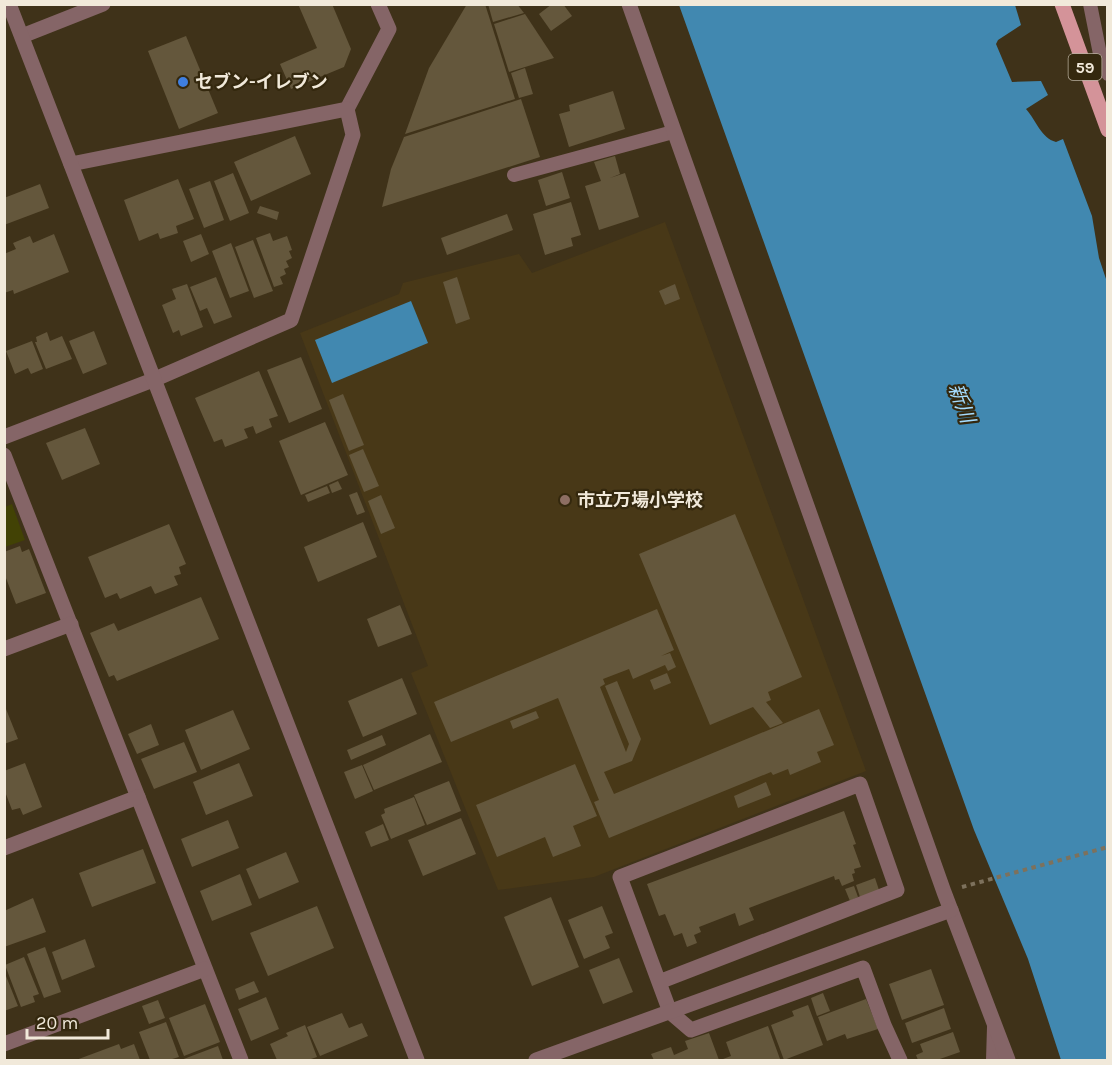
<svg xmlns="http://www.w3.org/2000/svg" width="1112" height="1065" font-family="Karla,'Noto Sans JP',sans-serif">
<style>
.built{fill:#483817}
.green{fill:#424205}
.water{fill:#4188b0}
.building{fill:#64573c}
.lines{fill:none;stroke-linecap:round;stroke-linejoin:round}
.path{stroke:#7d715c;stroke-width:4;stroke-dasharray:4.5 4.5;stroke-linecap:butt}
.service{stroke:#856567;stroke-width:14}
.minor{stroke:#856567;stroke-width:15}
.tertiary{stroke:#856567;stroke-width:15}
.primary{stroke:#d49399;stroke-width:15}
.shop-dot{fill:#3f7fe0;stroke:#34280e;stroke-width:2}
.education-dot{fill:#8d6e63;stroke:#34280e;stroke-width:2}
.labels{text-anchor:middle;stroke-width:4.5;stroke-linejoin:round;paint-order:stroke}
.shield{fill:#34280e;stroke:#b8af9d;stroke-width:1.5}
.shield-label{font-size:16px;font-weight:bold;fill:#f1e9da}
.poi-label{font-size:18px;font-weight:bold;fill:#f1e9da;stroke:#34280e;text-anchor:start}
.water-label{font-size:20px;font-style:italic;fill:#a5dcfe;stroke:#34280e}
</style>
<rect width="100%" height="100%" fill="#3f3219"/>
<polygon class="built" points="665,222 866,771 594,877 498,890 411,673 428,666 300,333 399,294 403,283 519,254 532,273"/>
<polygon class="green" points="12,504 25,540 5,547 5,507"/>
<g class="water">
<path d="M1015 5 1021 25 998 40 996 44 1012 82 1041 81 1048 95 1026 109C1036 120 1041 138 1056 142L1063 139 1092 216 1099 258 1107 282V1060H1061L1028 959 974 830 679 5Z"/>
<polygon points="411,301 428,343 332,383 315,340"/>
</g>
<g class="building">
<polygon points="298,4 332,4 351,49 344,67 291,89 280,64 317,48"/>
<polygon points="467,4 485,4 515,99 405,134 429,68"/>
<polygon points="488,4 517,4 524,13 493,22"/>
<polygon points="552,4 563,4 572,16 551,31 539,14"/>
<polygon points="525,14 554,58 509,72 494,24"/>
<polygon points="186,36 218,113 179,129 148,51"/>
<polygon points="525,68 533,94 519,98 511,73"/>
<polygon points="613,91 625,129 569,147 559,114 570,111 569,105"/>
<polygon points="521,99 540,157 382,207 391,169 404,137"/>
<polygon points="295,136 311,174 251,201 234,162"/>
<polygon points="615,156 620,174 610,178 625,173 639,217 599,230 585,186 601,181 594,162"/>
<polygon points="562,172 570,198 546,206 538,180"/>
<polygon points="233,173 249,213 230,221 214,181"/>
<polygon points="178,179 194,219 176,226 178,233 160,239 158,233 139,241 124,200"/>
<polygon points="210,181 224,220 204,228 189,189"/>
<polygon points="40,184 49,208 4,225 4,198"/>
<polygon points="571,202 581,235 571,238 573,246 545,255 533,214"/>
<polygon points="260,206 279,212 277,220 257,213"/>
<polygon points="507,214 513,230 447,255 441,238"/>
<polygon points="270,233 273,241 287,236 292,250 289,251 292,258 286,261 289,267 284,269 286,274 280,277 283,284 274,287 256,238"/>
<polygon points="54,234 69,272 14,294 13,290 4,293 4,254 16,249 13,243 30,236 33,243"/>
<polygon points="201,234 209,254 191,262 183,241"/>
<polygon points="253,240 273,291 254,298 235,247"/>
<polygon points="231,243 249,291 230,298 212,251"/>
<polygon points="216,277 232,317 214,324 207,308 200,311 190,287"/>
<polygon points="457,277 470,319 456,324 443,282"/>
<polygon points="187,284 203,327 181,336 179,330 173,333 162,305 176,299 172,289"/>
<polygon points="675,284 680,299 665,305 659,291"/>
<polygon points="94,331 107,364 83,374 69,341"/>
<polygon points="47,332 50,341 62,336 72,359 46,369 35,342 37,342 36,337"/>
<polygon points="32,341 43,369 31,374 28,368 15,374 6,351"/>
<polygon points="301,357 322,409 289,423 267,370"/>
<polygon points="259,371 278,416 269,419 272,427 256,434 253,426 244,429 248,438 225,447 222,439 214,442 195,398"/>
<polygon points="343,394 364,445 349,451 329,400"/>
<polygon points="325,422 348,475 301,495 279,441"/>
<polygon points="85,428 100,464 62,480 46,443"/>
<polygon points="363,449 379,486 364,492 349,455"/>
<polygon points="338,481 342,489 332,493 329,485"/>
<polygon points="327,486 330,493 308,502 305,495"/>
<polygon points="357,492 365,512 357,515 349,495"/>
<polygon points="381,495 395,528 381,534 368,501"/>
<polygon points="735,514 802,677 768,692 771,700 766,702 783,723 770,728 753,707 710,725 639,554"/>
<polygon points="363,522 377,557 318,582 304,547"/>
<polygon points="169,524 186,564 179,567 181,574 174,576 178,585 155,594 151,586 120,599 117,593 105,598 88,557"/>
<polygon points="20,546 22,552 29,549 46,593 16,604 4,573 4,552"/>
<polygon points="201,597 219,639 117,681 114,675 109,677 90,633 114,623 118,631"/>
<polygon points="400,605 412,634 378,647 367,619"/>
<polygon points="657,609 674,650 661,656 670,653 676,667 668,671 665,665 633,679 629,669 603,679 605,684 600,687 626,752 629,744 605,686 617,681 641,739 632,761 604,772 614,794 819,709 834,745 817,752 821,762 790,775 788,769 773,775 771,772 609,838 594,802 599,800 558,698 451,742 434,702"/>
<polygon points="667,673 671,683 654,690 650,680"/>
<polygon points="402,678 417,714 363,737 348,701"/>
<polygon points="4,704 18,739 4,744"/>
<polygon points="233,710 250,749 201,770 185,730"/>
<polygon points="536,711 539,718 513,729 510,721"/>
<polygon points="151,724 159,745 137,754 128,734"/>
<polygon points="430,734 442,762 374,790 363,765"/>
<polygon points="382,735 386,745 351,760 347,750"/>
<polygon points="184,742 197,772 154,789 141,759"/>
<polygon points="25,763 42,807 23,815 20,808 12,810 4,789 4,771"/>
<polygon points="239,763 253,796 206,815 193,782"/>
<polygon points="575,764 597,816 573,826 581,846 553,857 545,837 497,857 476,805"/>
<polygon points="362,765 373,791 355,799 344,772"/>
<polygon points="449,781 461,811 427,825 414,795"/>
<polygon points="766,782 771,795 738,808 734,796"/>
<polygon points="414,797 425,825 391,839 381,815 385,813 384,809"/>
<polygon points="844,811 856,844 853,845 861,867 854,869 855,873 852,874 854,881 842,886 839,879 835,880 834,876 749,908 754,920 739,926 735,913 699,927 701,932 694,935 697,943 687,947 682,933 674,936 665,914 659,916 647,884"/>
<polygon points="461,818 476,854 423,876 408,840"/>
<polygon points="228,820 239,848 192,867 181,839"/>
<polygon points="383,824 389,840 371,847 365,832"/>
<polygon points="143,849 156,883 92,907 79,873"/>
<polygon points="286,852 299,882 259,899 246,869"/>
<polygon points="240,874 252,905 212,921 200,891"/>
<polygon points="875,878 879,890 860,897 856,885"/>
<polygon points="854,886 858,897 850,901 845,889"/>
<polygon points="551,897 579,967 532,986 504,917"/>
<polygon points="33,898 46,932 4,947 4,911"/>
<polygon points="317,906 334,948 268,976 250,933"/>
<polygon points="602,906 613,933 605,936 610,948 584,959 568,920"/>
<polygon points="85,939 95,967 62,980 52,952"/>
<polygon points="45,947 61,992 44,998 27,954"/>
<polygon points="24,957 39,994 33,996 35,1002 21,1007 5,965"/>
<polygon points="619,958 633,992 603,1004 589,970"/>
<polygon points="931,969 944,1005 902,1020 889,984"/>
<polygon points="4,971 18,1006 4,1011"/>
<polygon points="254,981 259,992 239,1000 235,989"/>
<polygon points="823,993 830,1011 817,1016 811,998"/>
<polygon points="266,997 279,1029 251,1041 238,1009"/>
<polygon points="866,999 878,1029 847,1039 845,1034 827,1041 818,1017"/>
<polygon points="158,1000 165,1018 149,1024 142,1006"/>
<polygon points="205,1004 220,1042 184,1056 169,1018"/>
<polygon points="808,1005 823,1045 784,1060 771,1025 794,1016 792,1011"/>
<polygon points="944,1008 951,1029 912,1043 905,1023"/>
<polygon points="342,1013 349,1028 362,1023 368,1036 320,1056 307,1027"/>
<polygon points="166,1022 179,1057 169,1060 150,1060 139,1032"/>
<polygon points="305,1025 317,1057 308,1060 277,1060 270,1044 288,1036 286,1033"/>
<polygon points="768,1026 780,1059 723,1060 723,1059 731,1056 726,1042"/>
<polygon points="953,1032 960,1052 937,1060 918,1060 916,1055 923,1052 920,1044"/>
<polygon points="709,1033 719,1060 654,1060 651,1054 671,1047 674,1055 688,1049 685,1041"/>
<polygon points="119,1044 121,1049 134,1044 140,1060 76,1060"/>
<polygon points="218,1046 223,1060 181,1060"/>
</g>
<g class="lines">
<polyline class="path" points="962,887 1108,847"/>
<g class="service">
<polyline points="1090,4 1102,64 1108,74"/>
<polyline points="514,175 673,132"/>
<polyline points="993,1060 994,1027"/>
</g>
<g class="minor">
<polyline points="629,4 944,892 1008,1060"/>
<polyline points="22,36 103,4"/>
<polyline points="347,109 389,29 378,4"/>
<polyline points="4,437 153,380 291,320 353,135 347,109 71,164"/>
<polyline points="4,455 241,1060"/>
<polyline points="4,649 71,624"/>
<polyline points="4,848 138,797"/>
<polyline points="659,982 897,890 860,784 620,877 670,1012 691,1030 863,968 884,1025 900,1060"/>
<polyline points="4,1044 205,969"/>
<polyline points="536,1060 951,910"/>
</g>
<polyline class="tertiary" points="9,4 417,1060"/>
<polyline class="primary" points="1062,4 1108,130"/>
</g>
<circle class="shop-dot" cx="183" cy="82" r="6"/>
<circle class="education-dot" cx="565" cy="500" r="6"/>
<g class="labels">
<rect class="shield" x="1068.5" y="54" width="33" height="26" rx="4.5"/>
<g class="shield-label">
<text x="1085" y="73">59</text>
</g>
<g class="poi-label">
<text x="195" y="88">セブン-イレブン</text>
<text x="577" y="506">市立万場小学校</text>
</g>
<g class="water-label">
<text transform="translate(962 403) rotate(70)" y="7">新川</text>
</g>
</g>
<rect width="1112" height="1065" fill="none" stroke="#f1e9da" stroke-width="12"/>
<path d="M27 1029v9h81v-9" fill="none" stroke="#f1e9da" stroke-width="3"/>
<text x="36" y="1029" font-size="18" fill="#f1e9da" stroke="#34280e" stroke-width="4.5" paint-order="stroke">20 m</text>
</svg>
